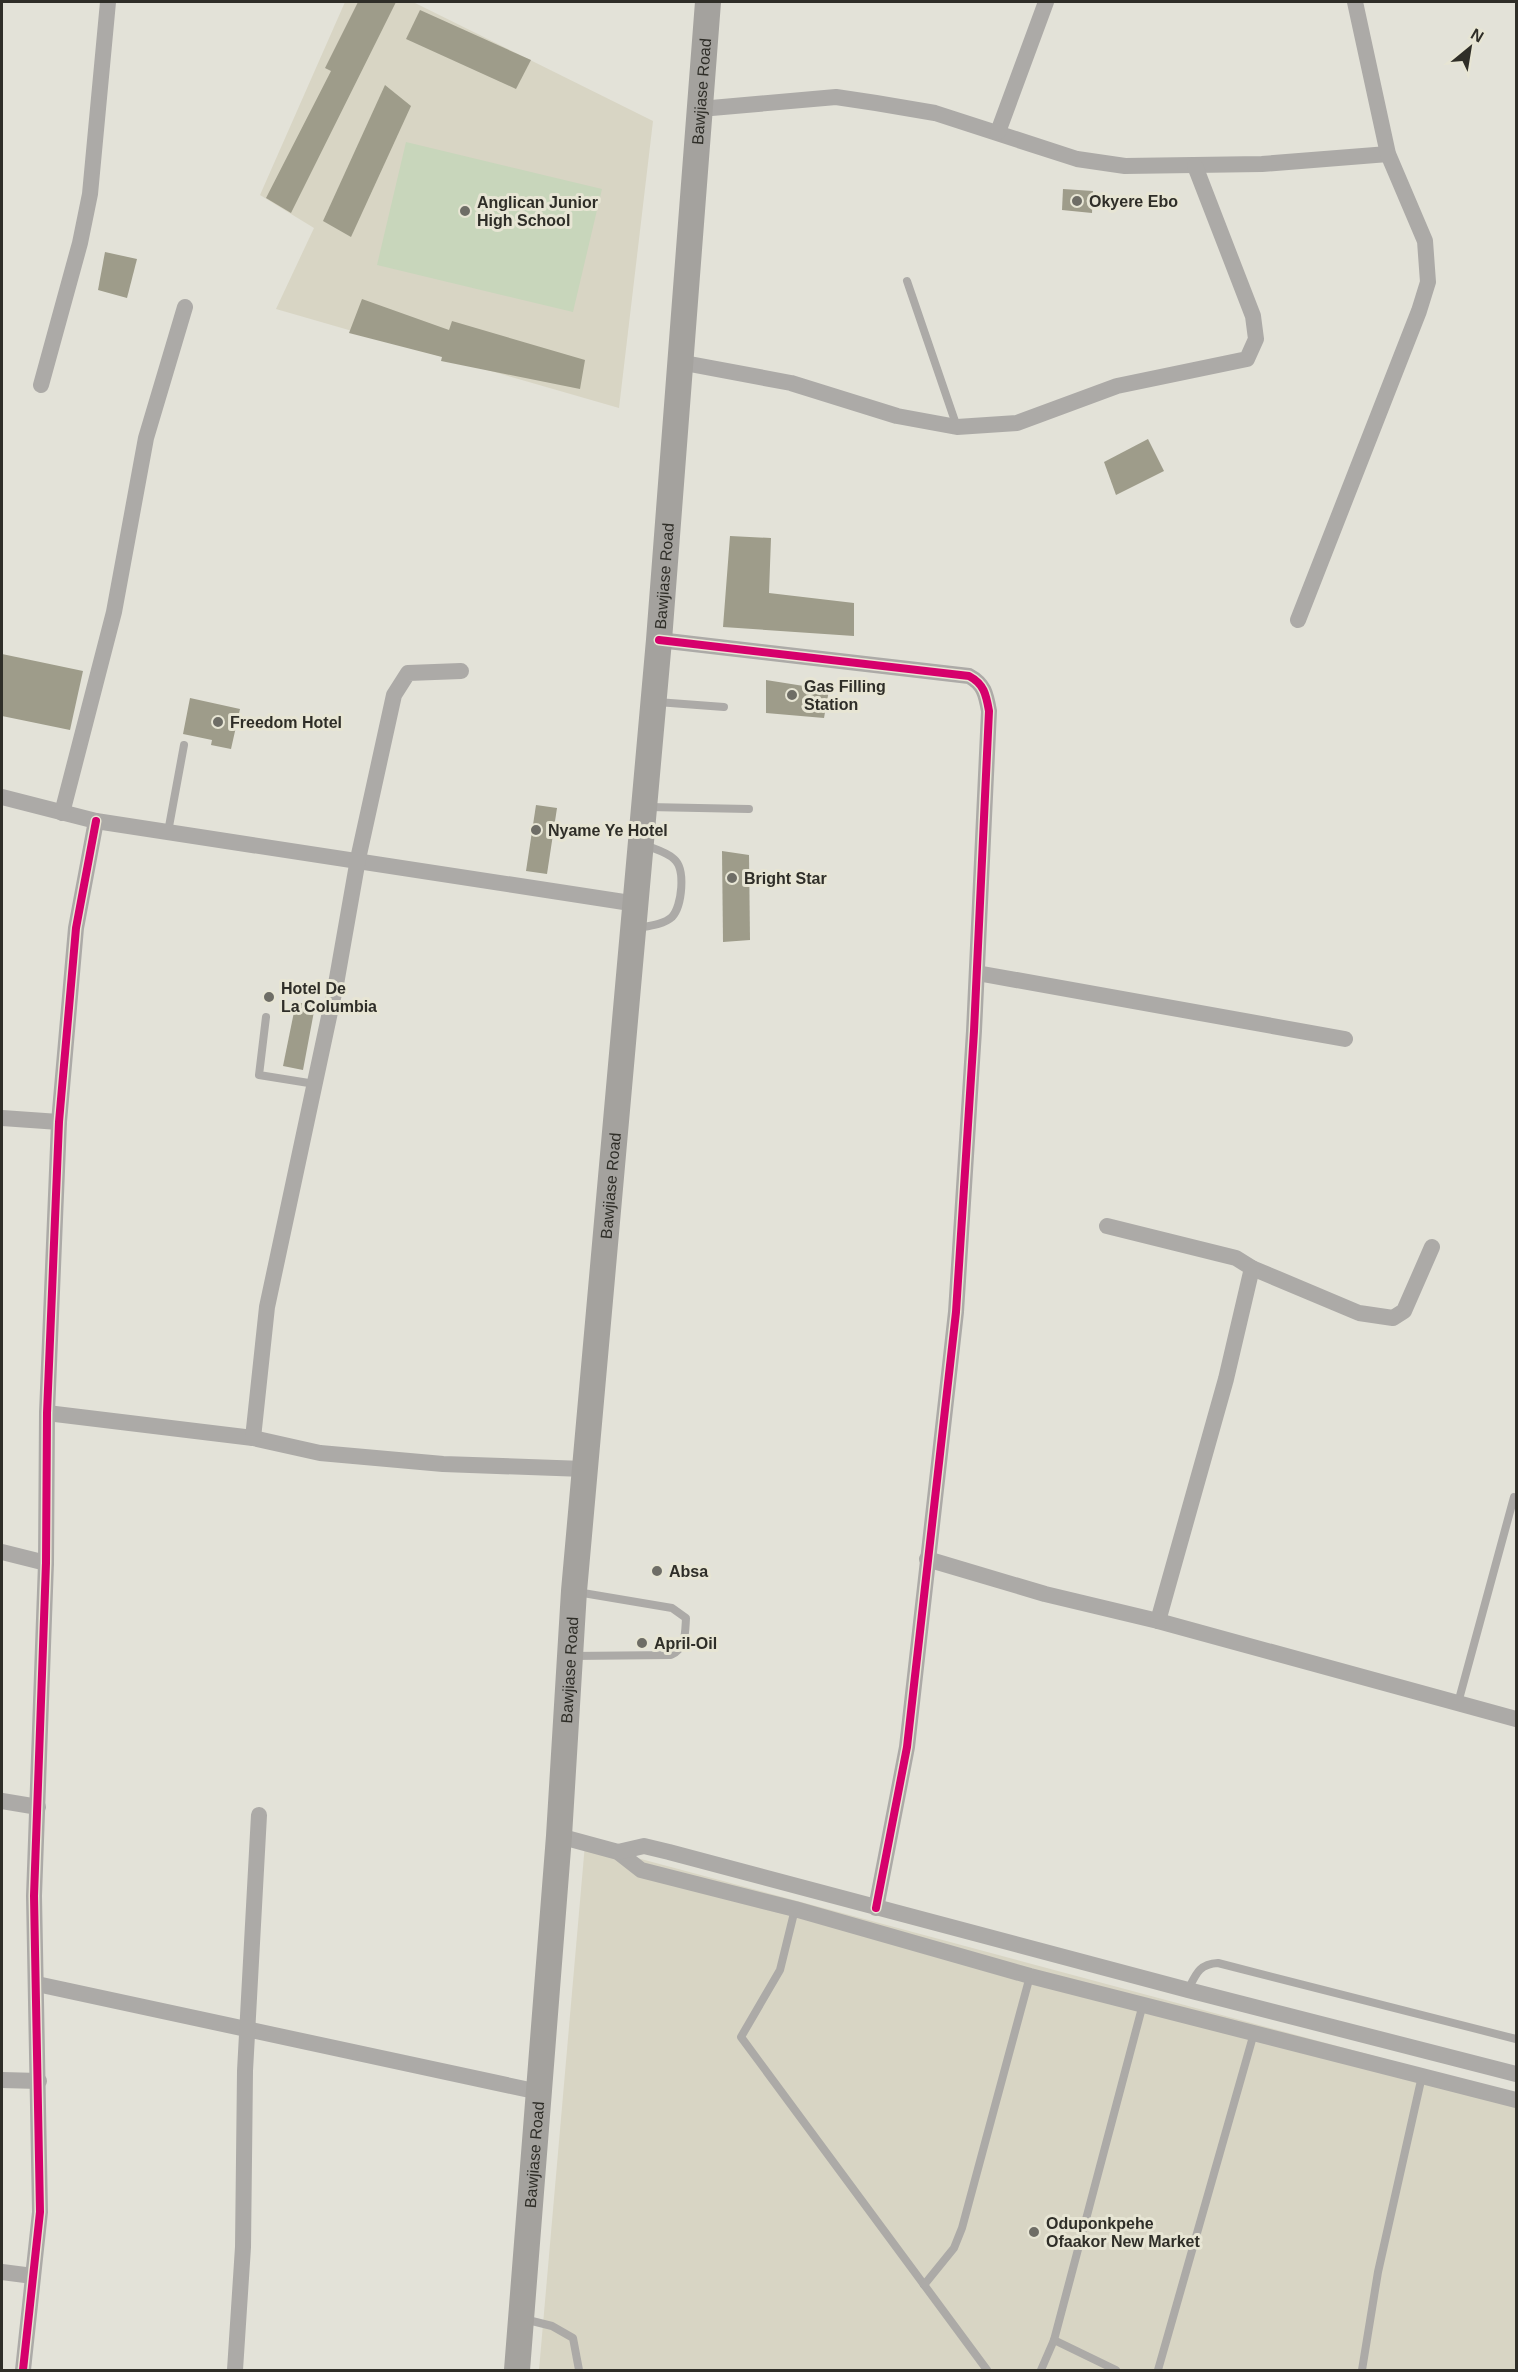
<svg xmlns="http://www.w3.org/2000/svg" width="1518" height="2372" font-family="Helvetica,sans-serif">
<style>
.built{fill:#d8d5c4}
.green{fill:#c8d6bb}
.building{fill:#9e9c8a}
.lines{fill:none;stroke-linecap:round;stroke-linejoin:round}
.service{stroke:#acaaa7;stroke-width:8}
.minor{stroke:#acaaa7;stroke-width:16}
.primary{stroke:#a4a29e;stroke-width:26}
.cycleway-casing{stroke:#e7e5d4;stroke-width:11}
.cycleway{stroke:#d6006c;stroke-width:8}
.poi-dot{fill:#6e6d66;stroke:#e7e5d4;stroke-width:2}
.labels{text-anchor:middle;stroke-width:6;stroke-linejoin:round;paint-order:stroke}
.street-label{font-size:16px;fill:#2f2e28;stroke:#e7e5d4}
.poi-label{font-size:16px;font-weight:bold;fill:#2f2e28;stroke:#e7e5d4;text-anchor:start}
</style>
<rect width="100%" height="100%" fill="#e3e2d8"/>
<g class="built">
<polygon points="345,2 413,2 653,121 619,408 276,309 314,228 260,195"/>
<polygon points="585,1844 1516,2094 1516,2370 539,2370"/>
</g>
<polygon class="green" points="406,142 602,189 573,312 377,265"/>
<g class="building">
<polygon points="358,2 396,2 291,213 266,198 331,71 325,68"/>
<polygon points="420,10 531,60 516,89 406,39"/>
<polygon points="385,85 411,106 351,237 323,221"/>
<polygon points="1063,189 1093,191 1092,213 1062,210"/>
<polygon points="105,252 137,259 127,298 98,290"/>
<polygon points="362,299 449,330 452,321 585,360 580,389 441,361 442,357 349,333"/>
<polygon points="1148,439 1164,471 1116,495 1104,462"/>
<polygon points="730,536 771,538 769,593 854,603 854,636 723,627"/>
<polygon points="2,654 83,671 70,730 2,716"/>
<polygon points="766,680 829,690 824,718 766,713"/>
<polygon points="190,698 240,709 231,749 211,745 212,740 183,734"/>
<polygon points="536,805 557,808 547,874 526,871"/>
<polygon points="722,851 749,855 750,940 723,942"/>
<polygon points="296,1002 315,1006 303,1070 283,1066"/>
</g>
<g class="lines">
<g class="service">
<polyline points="907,281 957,427"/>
<polyline points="657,702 724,707"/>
<polyline points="648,807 749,809"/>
<polyline points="168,832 184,745"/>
<path d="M637 928C648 926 663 925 672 917 682 906 686 869 674 859 667 852 654 849 645 845"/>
<polyline points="266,1017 259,1075 315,1084"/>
<path d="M572 1656 671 1655C686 1648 685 1634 686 1618L672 1608 577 1592"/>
<polyline points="1458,1703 1514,1497"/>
<polyline points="795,1909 780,1970 741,2037 987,2370"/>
<path d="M1188 1990C1196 1974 1199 1964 1218 1963L1516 2039"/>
<polyline points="924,2285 954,2248 962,2228 1030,1976"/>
<polyline points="524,2319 552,2326 573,2338 579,2370"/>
<polyline points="1054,2340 1116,2370"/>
<polyline points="1041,2370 1054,2340 1143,2004"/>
<polyline points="1158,2370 1254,2033"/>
<polyline points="1362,2370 1378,2272 1422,2076"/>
</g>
<g class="minor">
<polyline points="700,109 836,97 876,103 935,113 1077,159 1125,166 1262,164 1388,154"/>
<polyline points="998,132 1046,2"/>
<polyline points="679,362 791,383 897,416 957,427 1017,423 1117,386 1247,359 1256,339 1253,316 1195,166"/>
<polyline points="41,385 80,243 90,194 108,2"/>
<polyline points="1298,620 1419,311 1428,282 1425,241 1388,154 1355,2"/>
<path d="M659 640 969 676C984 684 986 694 989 711L974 1031 956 1312 907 1747 876 1908"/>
<polyline points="2,797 96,821 637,904"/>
<polyline points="62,813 114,612 146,438 185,307"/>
<polyline points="977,973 1345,1039"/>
<polyline points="2,1118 59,1122"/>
<polyline points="1107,1226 1236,1258 1252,1268 1359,1313 1393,1318 1404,1311 1432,1247"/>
<polyline points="47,1413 253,1438 320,1453 443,1464 584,1469"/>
<polyline points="253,1438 267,1307 336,984 358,859 394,695 408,673 461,671"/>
<polyline points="2,1552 46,1563"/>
<polyline points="927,1559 1045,1594 1158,1621 1516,1719"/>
<polyline points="1158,1621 1226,1379 1252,1268"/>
<polyline points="2,1801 38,1807"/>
<polyline points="559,1836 618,1852 641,1870 795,1909 1030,1976 1516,2100"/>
<polyline points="618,1852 644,1846 669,1852 1188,1990 1516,2074"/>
<polyline points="37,1984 539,2092"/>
<polyline points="2,2080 39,2081"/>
<polyline points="2,2272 33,2276"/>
<polyline points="23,2370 40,2212 34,1896 46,1563 47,1413 59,1122 76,928 96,821"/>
<polyline points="235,2370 243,2247 245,2071 259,1815"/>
</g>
<path class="primary" id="s1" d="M517 2370 559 1836 574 1591 659 640 708 2"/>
<defs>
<g id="cycleway">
<path d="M659 640 969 676C984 684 986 694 989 711L974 1031 956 1312 907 1747 876 1908"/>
<polyline points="23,2370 40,2212 34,1896 46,1563 47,1413 59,1122 76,928 96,821"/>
</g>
</defs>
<use href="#cycleway" class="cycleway-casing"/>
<use href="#cycleway" class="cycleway"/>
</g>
<g class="poi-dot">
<circle cx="1077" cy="201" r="6"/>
<circle cx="465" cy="211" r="6"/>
<circle cx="792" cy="695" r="6"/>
<circle cx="218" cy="722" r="6"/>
<circle cx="536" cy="830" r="6"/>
<circle cx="732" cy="878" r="6"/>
<circle cx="269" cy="997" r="6"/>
<circle cx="657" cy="1571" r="6"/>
<circle cx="642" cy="1643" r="6"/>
<circle cx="1034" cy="2232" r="6"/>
</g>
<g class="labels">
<g class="street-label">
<text dy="6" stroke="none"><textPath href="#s1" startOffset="2286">Bawjiase Road</textPath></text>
<text dy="6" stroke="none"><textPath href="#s1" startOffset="1800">Bawjiase Road</textPath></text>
<text dy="6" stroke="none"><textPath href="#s1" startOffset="1188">Bawjiase Road</textPath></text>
<text dy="6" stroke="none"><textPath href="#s1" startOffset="702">Bawjiase Road</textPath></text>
<text dy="6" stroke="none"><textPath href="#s1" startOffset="216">Bawjiase Road</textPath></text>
</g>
<g class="poi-label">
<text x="1089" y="207">Okyere Ebo</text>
<text x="477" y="208">Anglican Junior<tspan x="477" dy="18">High School</tspan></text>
<text x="804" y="692">Gas Filling<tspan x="804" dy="18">Station</tspan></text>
<text x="230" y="728">Freedom Hotel</text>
<text x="548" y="836">Nyame Ye Hotel</text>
<text x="744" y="884">Bright Star</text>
<text x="281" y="994">Hotel De<tspan x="281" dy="18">La Columbia</tspan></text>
<text x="669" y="1577">Absa</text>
<text x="654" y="1649">April-Oil</text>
<text x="1046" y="2229">Oduponkpehe<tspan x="1046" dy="18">Ofaakor New Market</tspan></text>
</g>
</g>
<rect width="1518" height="2372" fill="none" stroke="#2f2e28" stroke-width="6"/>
<g transform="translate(1470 48) rotate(30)" stroke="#e7e5d4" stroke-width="4.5" paint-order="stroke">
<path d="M0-4.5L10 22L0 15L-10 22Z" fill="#2f2e28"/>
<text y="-9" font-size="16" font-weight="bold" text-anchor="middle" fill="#2f2e28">N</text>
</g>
</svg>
